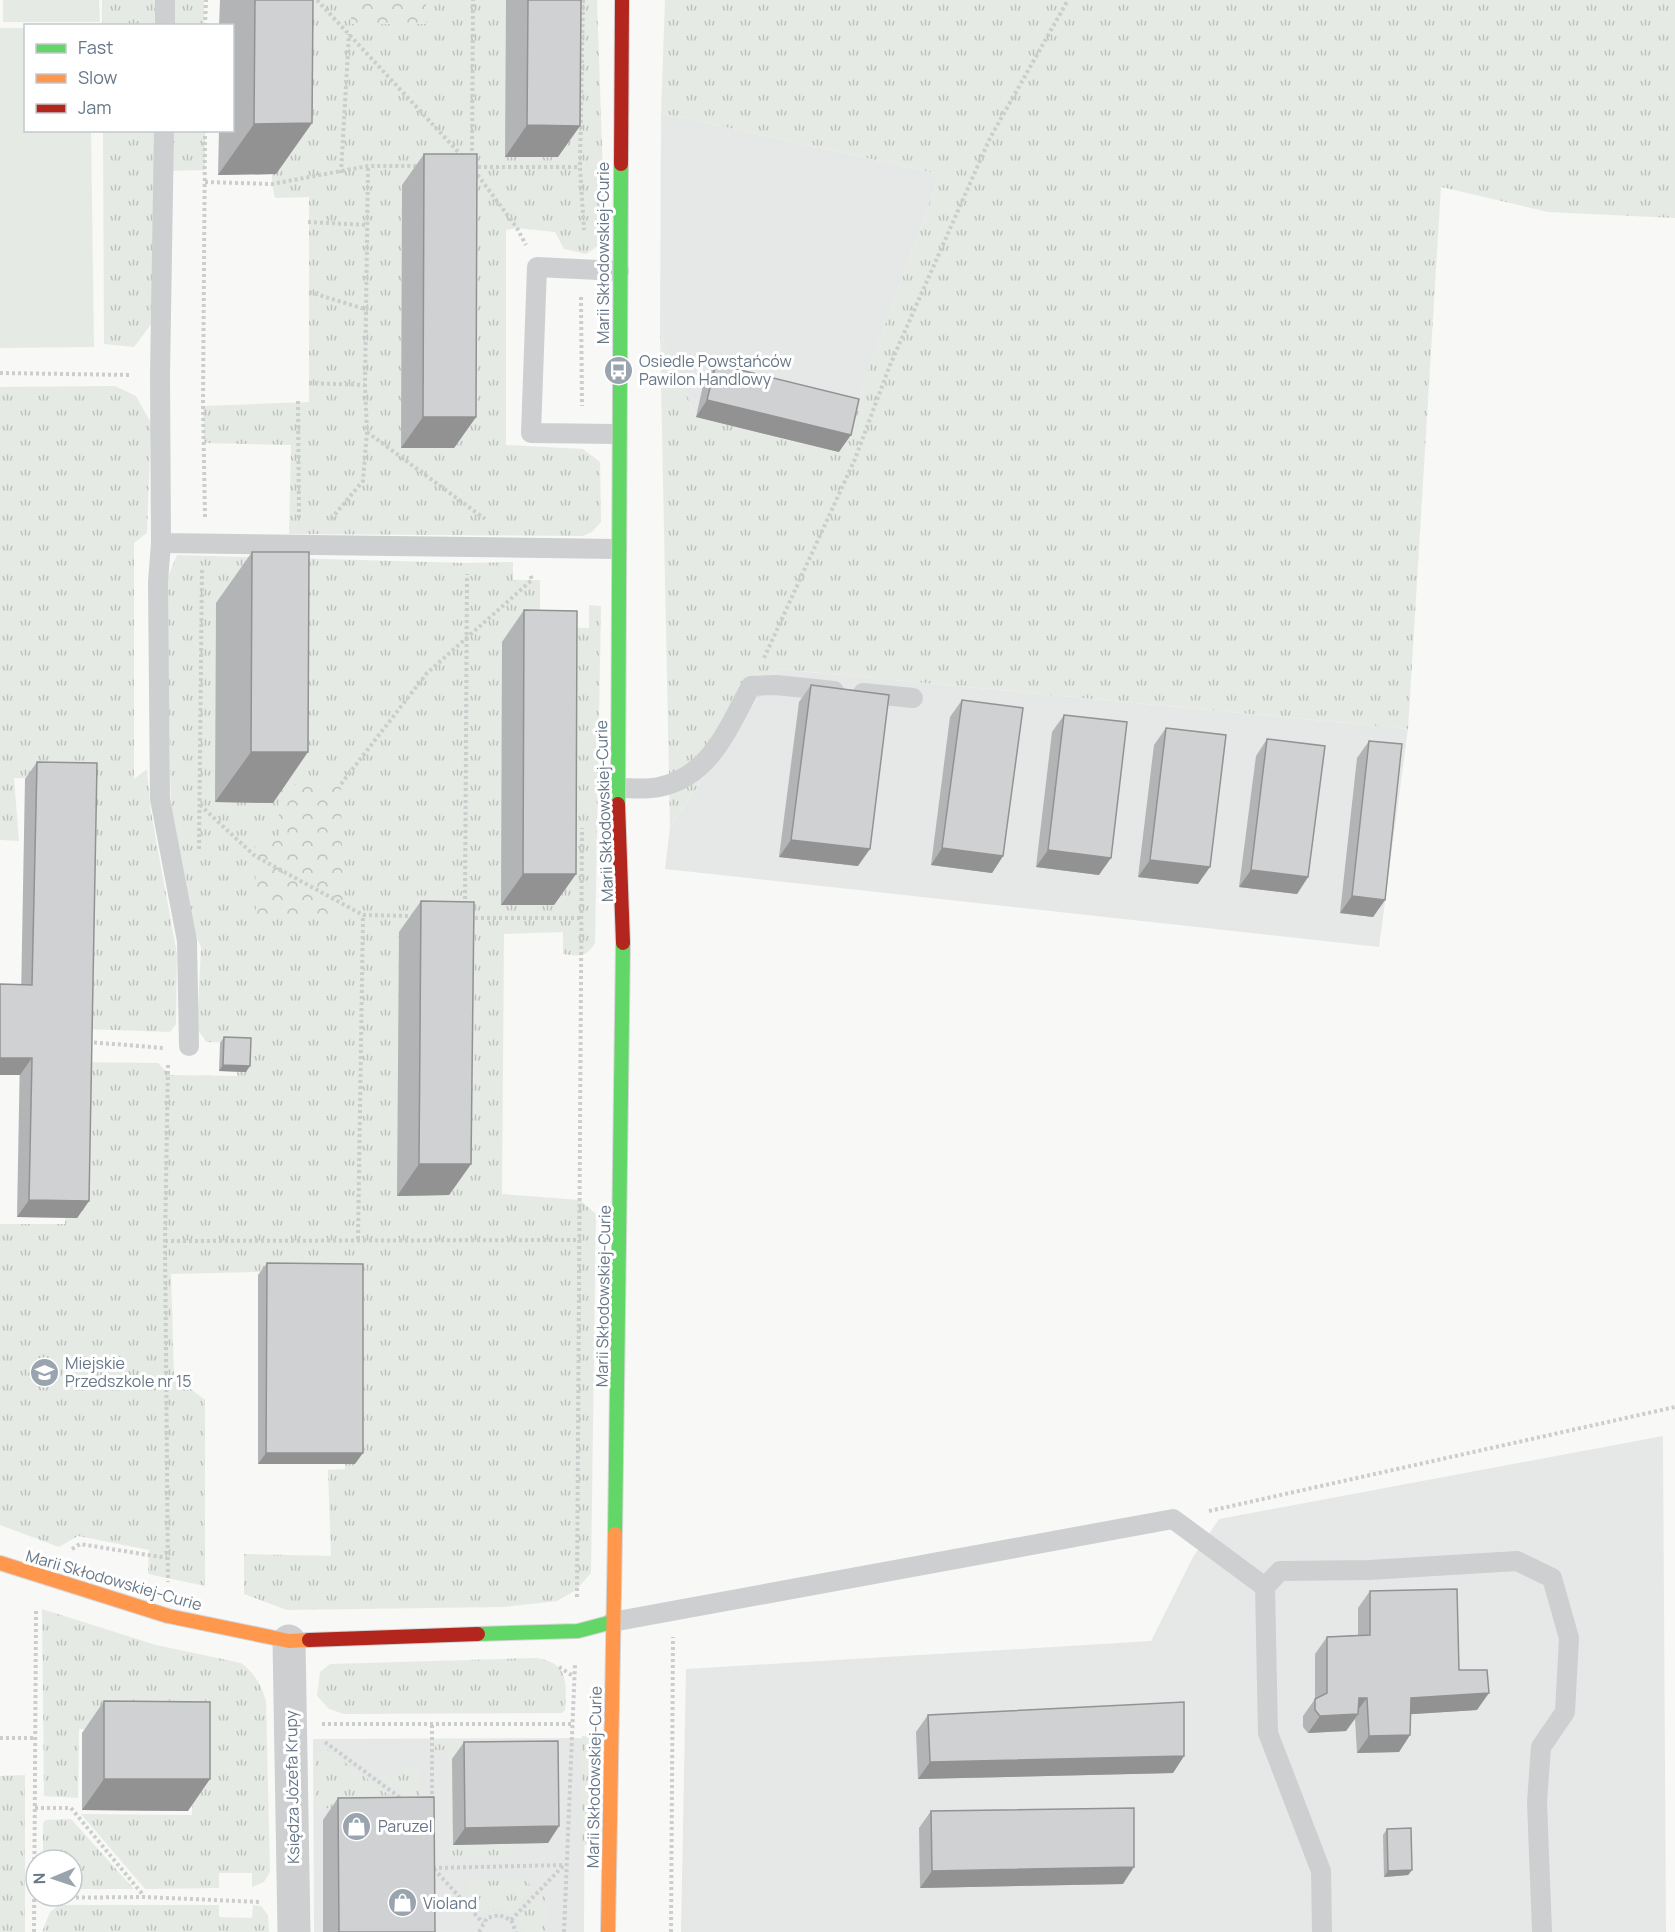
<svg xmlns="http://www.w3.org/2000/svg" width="1675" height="1932" font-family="Manrope,sans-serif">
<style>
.built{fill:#e6e8e8}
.grass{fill:url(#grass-tufts)}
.park{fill:url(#park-crowns)}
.pitch{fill:#e6eae4}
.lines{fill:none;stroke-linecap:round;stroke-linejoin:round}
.fast-casing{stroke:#d5d6d7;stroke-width:16}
.slow-casing{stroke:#d5d6d7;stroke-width:16}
.jam-casing{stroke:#d5d6d7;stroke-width:16}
.path{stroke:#cccdcd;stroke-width:4;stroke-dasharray:3 3;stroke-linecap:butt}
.lane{stroke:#cecfd0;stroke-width:20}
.street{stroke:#cecfd0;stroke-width:33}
.fast{stroke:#63d668;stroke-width:14}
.slow{stroke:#ff974d;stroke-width:14}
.jam{stroke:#b3261e;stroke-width:14}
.wall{fill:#b3b4b5}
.shaded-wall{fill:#929293}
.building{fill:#d0d1d2;stroke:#929293;stroke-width:1.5}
.labels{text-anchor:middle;stroke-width:6;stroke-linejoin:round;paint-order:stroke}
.street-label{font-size:16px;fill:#677788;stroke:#fff}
.poi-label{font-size:16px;fill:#677788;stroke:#fff;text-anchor:start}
</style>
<defs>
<pattern id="grass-tufts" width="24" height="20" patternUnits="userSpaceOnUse" patternTransform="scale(1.5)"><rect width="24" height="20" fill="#e6eae4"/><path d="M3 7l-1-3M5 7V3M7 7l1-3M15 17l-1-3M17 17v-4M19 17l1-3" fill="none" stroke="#bec2bf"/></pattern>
<pattern id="park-crowns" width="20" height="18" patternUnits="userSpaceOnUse" patternTransform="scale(1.5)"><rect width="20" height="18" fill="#e6eae4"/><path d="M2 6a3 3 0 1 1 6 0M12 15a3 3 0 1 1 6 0" fill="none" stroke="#bec2bf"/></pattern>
</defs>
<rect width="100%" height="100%" fill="#f8f8f7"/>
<g class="built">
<polygon points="661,113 940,174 839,452 696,417 660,333"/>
<polygon points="778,669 1408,729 1379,947 665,869 670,827"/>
<polygon points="1663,1436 1666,1932 681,1932 686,1669 1151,1641 1193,1557 1219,1519"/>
<polygon points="585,1738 584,1932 314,1932 313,1739"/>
</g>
<g class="grass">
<polygon points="102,0 157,0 156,25 102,25"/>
<polygon points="170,0 204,0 204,25 170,26"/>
<polygon points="272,0 597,0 605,234 598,246 586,254 564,249 555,232 517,228 506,230 506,445 583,449 600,462 601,522 592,532 583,536 289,534 291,445 204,443 203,406 309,402 309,197 275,198 272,184"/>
<polygon points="665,0 1675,0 1675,218 1548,212 1441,187 1408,729 778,669 670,827 660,333 696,417 839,451 940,174 661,113"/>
<polygon points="103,131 156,131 152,323 134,347 104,344"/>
<polygon points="168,131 205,131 205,170 167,171"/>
<polygon points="115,386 136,396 151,423 147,533 134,543 134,779 147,769 151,812 177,954 176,1024 170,1032 85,1029 87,780 14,778 19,841 0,840 0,387"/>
<path d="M177 555 467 563 513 562V580H540V627L589 628V605L601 606 595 943C586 958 579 956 563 954V932L504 934 502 1194 580 1200 596 1214 591 1573 576 1590 557 1601 504 1607 287 1610 244 1594V1554L331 1556 328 1470 345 1469 338 1270 171 1274 174 1376 205 1400V1586L148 1574 149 1550 78 1536 59 1547 0 1525V1224H65L73 1062 158 1063 170 1075 237 1076 238 1043 207 1042 197 1029 201 947 191 926 171 827 167 579Z"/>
<path d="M42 1609 156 1645 241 1663C255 1673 261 1685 266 1701L270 1872 264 1882 252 1887V1873H219V1888L145 1889 81 1814 192 1815V1730L79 1729 78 1798 44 1796Z"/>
<path d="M537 1658C570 1664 566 1683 565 1710L562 1713 344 1714 329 1709 317 1696 320 1672 330 1664Z"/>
<polygon points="598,1735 594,1844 582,1845 582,1736"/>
<polygon points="435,1740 471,1741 471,1759 453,1845 513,1844 513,1855 449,1857 448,1750 435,1750"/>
<polygon points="321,1745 408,1809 316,1808 315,1754"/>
<polygon points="403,1768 419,1768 419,1806 376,1775 403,1776"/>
<polygon points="25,1775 25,1932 0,1932 0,1776"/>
<polygon points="71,1819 134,1889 72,1889 72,1860 43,1860 43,1823 46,1820"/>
<polygon points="528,1880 531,1889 509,1913 499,1908 486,1912 466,1889 469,1881"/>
<polygon points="539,1896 546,1897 546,1932 523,1932 517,1919"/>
<polygon points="59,1905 219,1905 219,1917 252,1918 253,1905 261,1906 268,1915 269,1932 42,1932 50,1912"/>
</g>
<g class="park">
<rect x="351" y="0" width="75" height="24"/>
<polygon points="341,784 343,914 256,915 255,839 279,838 279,785"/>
</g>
<g class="pitch">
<polygon points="3,0 99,0 100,22 3,22"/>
<polygon points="0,28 25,28 26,130 91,131 94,347 0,348"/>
</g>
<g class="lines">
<defs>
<g id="fast">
<polyline points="618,804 621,164"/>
<polyline points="615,1534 623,943"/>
<polyline points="478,1634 578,1631 612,1622"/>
</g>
<g id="slow">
<polyline points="0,1563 168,1616 289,1641 309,1640"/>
<polyline points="608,1932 615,1534"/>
</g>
<g id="jam">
<polyline points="621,164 622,0"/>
<polyline points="618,804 623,943"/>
<polyline points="309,1640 478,1634"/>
</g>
</defs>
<use href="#fast" class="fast-casing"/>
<use href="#slow" class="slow-casing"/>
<use href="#jam" class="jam-casing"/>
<g class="path">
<polyline points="317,0 463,157"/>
<polyline points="583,0 580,167 584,230"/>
<polyline points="205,26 206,0"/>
<polyline points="472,157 473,0"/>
<polyline points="472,167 580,167"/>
<polyline points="474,170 517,228 526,245"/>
<polyline points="341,173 349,34"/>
<polyline points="205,182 272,184 368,166 420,166"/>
<polyline points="308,222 368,225"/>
<polyline points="309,292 368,310"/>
<polyline points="581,297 582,406"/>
<polyline points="0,373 132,375"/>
<polyline points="309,383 365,385"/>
<polyline points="298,401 299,520"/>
<polyline points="367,432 485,519"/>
<polyline points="205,517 203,406 205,130"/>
<polyline points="331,519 363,481 367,432 365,385 368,166"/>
<polyline points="764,658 855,459 890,365 990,138 1068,0"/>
<polyline points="341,784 427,673 532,580 530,573"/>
<polyline points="200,805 255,856 363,915 413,916"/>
<polyline points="199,849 202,569"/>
<polyline points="465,905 467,574"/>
<polyline points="469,918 581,918"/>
<polyline points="88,1042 164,1048"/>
<polyline points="168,1065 165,1241 168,1582"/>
<polyline points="358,1239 363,915"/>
<polyline points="165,1241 580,1240"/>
<polyline points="1209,1511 1675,1407"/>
<polyline points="72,1549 80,1544 167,1558"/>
<polyline points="577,1597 582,828"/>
<polyline points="559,1667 573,1676"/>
<polyline points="322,1724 573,1724"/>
<polyline points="432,1725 432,1802"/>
<polyline points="0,1738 35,1738"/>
<polyline points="325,1742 403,1800"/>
<polyline points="35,1808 71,1808 144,1896"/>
<polyline points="433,1868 565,1865"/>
<polyline points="434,1869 483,1923"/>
<polyline points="34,1898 145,1897 260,1902"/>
<polyline points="511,1920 564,1865"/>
<polyline points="34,1932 36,1609"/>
<polyline points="479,1932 487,1918 499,1915 511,1920 516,1932"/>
<polyline points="564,1932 575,1664"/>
<polyline points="671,1932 673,1637"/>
</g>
<g class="lane">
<polyline points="165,26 165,0"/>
<polyline points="164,130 160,375 161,543 617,549"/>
<polyline points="617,434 531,433 537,267 619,271"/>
<polyline points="161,543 158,582 160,799 187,941 189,1046"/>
<polyline points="863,693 913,698"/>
<path d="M617 788C631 788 646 790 659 787 711 776 728 728 751 686L776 685 834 691"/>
<polyline points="612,1622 1173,1519 1265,1587"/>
<polyline points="1322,1932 1321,1871 1268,1733 1265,1587 1280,1571 1369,1570 1517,1561 1552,1578 1569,1638 1565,1712 1541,1747 1537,1802 1542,1932"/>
</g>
<polyline class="street" points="289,1641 294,1932"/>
<use href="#fast" class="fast"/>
<use href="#slow" class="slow"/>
<use href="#jam" class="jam"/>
</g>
<g class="wall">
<polygon points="220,0 313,0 312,123 276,174 218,175 219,130 232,130 232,26 219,26"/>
<polygon points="506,0 581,0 558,157 505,157"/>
<polygon points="424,154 476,417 454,448 401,448 402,185"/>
<polygon points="716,364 839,452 696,417 704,381"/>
<polygon points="252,552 273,803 215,802 216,603"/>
<polygon points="524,610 576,874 554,905 501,905 502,642"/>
<polygon points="811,685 858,866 779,857 799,702"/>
<polygon points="962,700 1003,856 992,873 931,865 950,717"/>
<polygon points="1064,715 1099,875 1036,867 1052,732"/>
<polygon points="1166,728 1198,884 1138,877 1154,745"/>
<polygon points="1267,739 1308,877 1297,894 1239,887 1256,756"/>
<polygon points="1369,741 1385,900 1373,917 1340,913 1357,758"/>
<polygon points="37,762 89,1201 77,1218 17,1217 25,779"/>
<polygon points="421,901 471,1164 449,1195 397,1196 399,932"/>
<polygon points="224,1037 246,1072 219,1071 220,1043"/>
<polygon points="267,1263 355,1464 258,1464 258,1275"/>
<polygon points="1370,1591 1459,1670 1477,1710 1411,1714 1410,1735 1399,1752 1357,1753 1355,1719 1346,1731 1308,1733 1303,1727 1303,1716 1315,1699 1315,1654 1327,1637 1358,1635 1358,1608"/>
<polygon points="104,1701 188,1811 82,1810 82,1733"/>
<polygon points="928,1715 1184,1756 1173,1773 918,1779 916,1732"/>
<polygon points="464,1742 559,1826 548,1843 453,1845 452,1759"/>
<polygon points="338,1798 435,1932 323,1932 323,1820"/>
<polygon points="931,1811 1123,1884 920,1888 919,1828"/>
<polygon points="1387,1829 1412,1870 1408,1875 1384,1877 1383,1835"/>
</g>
<g class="shaded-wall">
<polygon points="312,123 276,174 218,175 254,124"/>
<polygon points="527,125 580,126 558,157 505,157"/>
<polygon points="707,400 851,435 839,452 696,417"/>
<polygon points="423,417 476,417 454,448 401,448"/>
<polygon points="251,752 308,752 273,803 215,802"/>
<polygon points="791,840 870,849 858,866 779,857"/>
<polygon points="942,848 1003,856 992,873 931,865"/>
<polygon points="1048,850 1111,858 1099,875 1036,867"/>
<polygon points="1150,860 1210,867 1198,884 1138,877"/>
<polygon points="1251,870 1308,877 1297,894 1239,887"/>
<polygon points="523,874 576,874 554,905 501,905"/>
<polygon points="1352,896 1385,900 1373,917 1340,913"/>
<polygon points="0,1058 32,1058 20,1075 0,1075"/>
<polygon points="223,1065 250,1066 246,1072 219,1071"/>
<polygon points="419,1164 471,1164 449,1195 397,1196"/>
<polygon points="29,1200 89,1201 77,1218 17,1217"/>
<polygon points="266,1453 363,1453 355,1464 258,1464"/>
<polygon points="1489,1693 1477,1710 1399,1715 1411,1698"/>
<polygon points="1359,1698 1367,1698 1355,1714 1358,1714 1346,1731 1308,1733 1320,1716"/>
<polygon points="1410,1735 1399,1752 1357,1753 1369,1736"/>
<polygon points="1184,1756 1173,1773 918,1779 930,1762"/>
<polygon points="104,1779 210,1779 188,1811 82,1810"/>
<polygon points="559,1826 548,1843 453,1845 465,1828"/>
<polygon points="1134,1867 1123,1884 920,1888 932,1871"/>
<polygon points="1412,1870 1408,1875 1384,1877 1388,1871"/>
</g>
<g class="building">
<polygon points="255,0 313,0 312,123 254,124"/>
<polygon points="528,0 581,0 580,126 527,125"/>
<polygon points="424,154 477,154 476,417 423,417"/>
<polygon points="716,364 859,399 851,435 707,400"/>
<polygon points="252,552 309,552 308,752 251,752"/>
<polygon points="524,610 577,611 576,874 523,874"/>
<polygon points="811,685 889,695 870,849 791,840"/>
<polygon points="962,700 1023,708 1003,856 942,848"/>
<polygon points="1064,715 1127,722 1111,858 1048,850"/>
<polygon points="1166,728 1226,735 1210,867 1150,860"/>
<polygon points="1267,739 1325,746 1308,877 1251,870"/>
<polygon points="1369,741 1402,744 1385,900 1352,896"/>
<polygon points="37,762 97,763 89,1201 29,1200 32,1058 0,1058 0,984 32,985"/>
<polygon points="421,901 474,902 471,1164 419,1164"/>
<polygon points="224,1037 251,1038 250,1066 223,1065"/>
<polygon points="267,1263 363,1264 363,1453 266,1453"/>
<polygon points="1457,1589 1459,1670 1487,1670 1489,1693 1411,1698 1410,1735 1369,1736 1367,1698 1359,1698 1358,1714 1320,1716 1315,1710 1315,1699 1327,1693 1327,1637 1370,1635 1370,1591"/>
<polygon points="104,1701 210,1702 210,1779 104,1779"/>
<polygon points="1184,1702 1184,1756 930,1762 928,1715"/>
<polygon points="558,1741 559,1826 465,1828 464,1742"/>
<polygon points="434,1797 435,1932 339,1932 338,1798"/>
<polygon points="1134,1808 1134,1867 932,1871 931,1811"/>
<polygon points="1411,1828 1412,1870 1388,1871 1387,1829"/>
</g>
<defs>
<symbol id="bus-disc" viewBox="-11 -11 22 22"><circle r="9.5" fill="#9aa4af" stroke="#fff"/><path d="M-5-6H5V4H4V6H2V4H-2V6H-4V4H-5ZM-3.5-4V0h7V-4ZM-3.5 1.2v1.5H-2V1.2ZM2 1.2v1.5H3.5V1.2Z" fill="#fff"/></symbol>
<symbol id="school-disc" viewBox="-11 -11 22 22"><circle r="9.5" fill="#9aa4af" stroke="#fff"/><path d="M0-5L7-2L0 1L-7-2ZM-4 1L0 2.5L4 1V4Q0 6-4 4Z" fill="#fff"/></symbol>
<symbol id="shop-disc" viewBox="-11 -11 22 22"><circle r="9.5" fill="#9aa4af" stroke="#fff"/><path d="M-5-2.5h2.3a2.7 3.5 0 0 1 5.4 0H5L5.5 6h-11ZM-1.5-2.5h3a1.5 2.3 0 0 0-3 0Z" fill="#fff"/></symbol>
</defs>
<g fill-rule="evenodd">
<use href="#bus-disc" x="602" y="354" width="33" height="33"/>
<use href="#school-disc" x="28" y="1356" width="33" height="33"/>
<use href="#shop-disc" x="340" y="1810" width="33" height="33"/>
<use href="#shop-disc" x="386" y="1886" width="33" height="33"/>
</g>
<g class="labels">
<g class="street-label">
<text transform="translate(603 253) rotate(-90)" y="6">Marii Skłodowskiej-Curie</text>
<text transform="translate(604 811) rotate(-92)" y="6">Marii Skłodowskiej-Curie</text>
<text transform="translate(603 1296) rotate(-89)" y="6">Marii Skłodowskiej-Curie</text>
<text transform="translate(114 1580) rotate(16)" y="6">Marii Skłodowskiej-Curie</text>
<text transform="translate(594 1777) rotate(-89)" y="6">Marii Skłodowskiej-Curie</text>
<text transform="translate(292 1787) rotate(-91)" y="6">Księdza Józefa Krupy</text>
</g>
<g class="poi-label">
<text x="639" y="367">Osiedle Powstańców<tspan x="639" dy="18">Pawilon Handlowy</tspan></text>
<text x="65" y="1369">Miejskie<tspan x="65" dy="18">Przedszkole nr 15</tspan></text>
<text x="378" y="1832">Paruzel</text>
<text x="423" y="1909">Violand</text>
</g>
</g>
<rect x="24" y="24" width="210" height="108" fill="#ffffff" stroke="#c2c9cf" stroke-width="1.5"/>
<rect x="36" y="44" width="30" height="9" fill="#63d668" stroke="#c2c9cf" stroke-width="1.5"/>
<text x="78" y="54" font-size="18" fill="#677788">Fast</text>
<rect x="36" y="74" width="30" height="9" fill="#ff974d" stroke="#c2c9cf" stroke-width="1.5"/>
<text x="78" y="84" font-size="18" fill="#677788">Slow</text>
<rect x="36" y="104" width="30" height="9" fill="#b3261e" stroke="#c2c9cf" stroke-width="1.5"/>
<text x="78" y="114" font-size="18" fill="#677788">Jam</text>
<g transform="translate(54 1878) rotate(268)"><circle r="28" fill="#ffffff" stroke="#c2c9cf" stroke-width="1.5"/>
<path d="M0-4.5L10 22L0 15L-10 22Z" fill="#9aa4af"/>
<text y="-9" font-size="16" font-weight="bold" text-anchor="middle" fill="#677788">N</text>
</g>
</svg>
